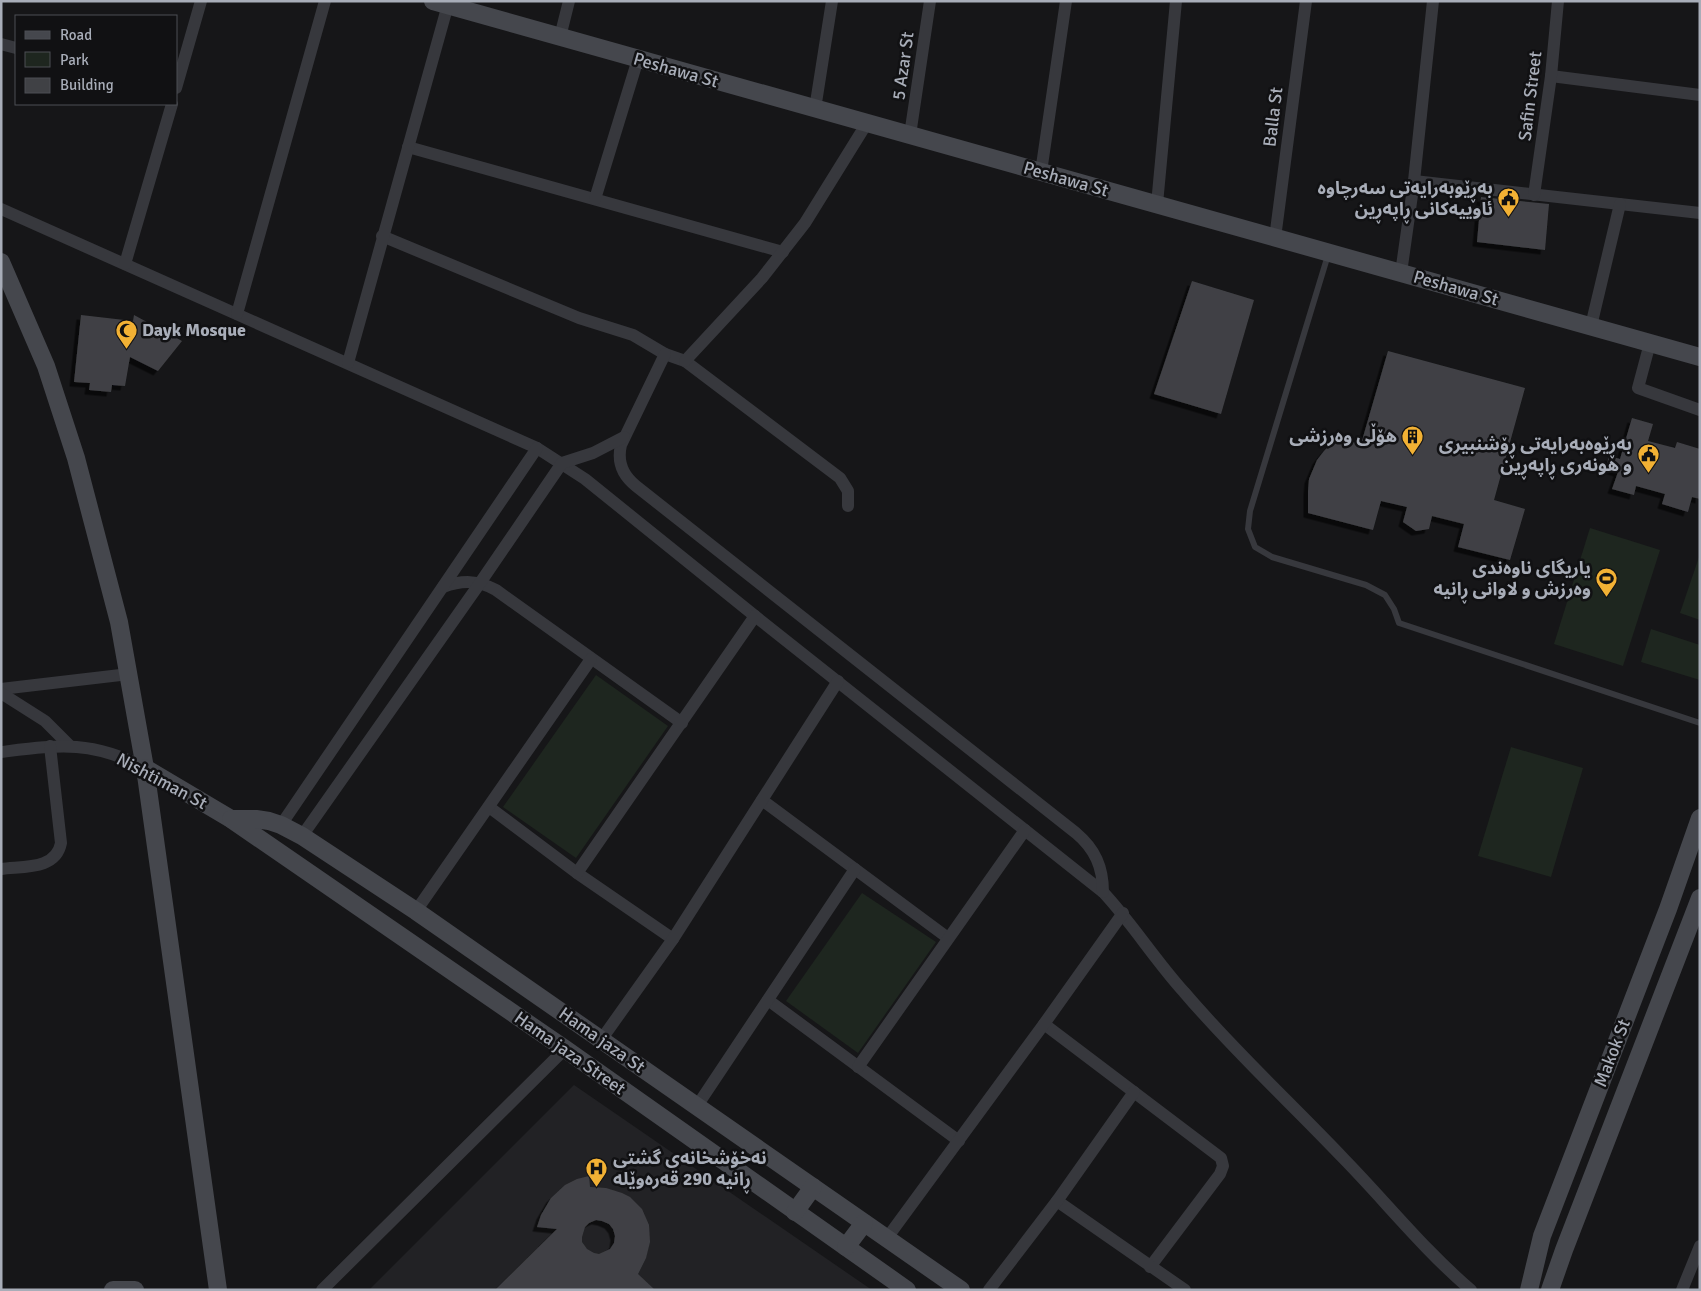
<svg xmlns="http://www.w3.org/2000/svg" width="1701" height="1291" font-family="Signika,'Noto Sans Arabic',sans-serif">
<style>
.built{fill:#222225}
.green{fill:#1e261f}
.building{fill:#404145;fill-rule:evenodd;filter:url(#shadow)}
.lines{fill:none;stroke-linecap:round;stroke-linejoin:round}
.lane{stroke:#37383d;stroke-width:6}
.street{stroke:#37383d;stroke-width:12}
.secondary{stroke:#45474d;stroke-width:18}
.labels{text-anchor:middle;stroke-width:5;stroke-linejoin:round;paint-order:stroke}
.street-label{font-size:18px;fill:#a8adb8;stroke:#111113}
.poi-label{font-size:18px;font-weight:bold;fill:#a8adb8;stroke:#111113;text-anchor:end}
</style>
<defs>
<filter id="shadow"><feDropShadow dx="-4.5" dy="4.5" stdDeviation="0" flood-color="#0009"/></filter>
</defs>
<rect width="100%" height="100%" fill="#161618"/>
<polygon class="built" points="574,1085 872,1290 369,1290"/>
<g class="green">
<polygon points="1590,528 1660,550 1623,666 1554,644"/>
<polygon points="1700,554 1700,620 1680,613"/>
<polygon points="1651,629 1700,645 1700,680 1641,662"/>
<polygon points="596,675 668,726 576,858 503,807"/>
<polygon points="1511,747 1583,768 1551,877 1478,856"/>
<polygon points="862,893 936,942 858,1053 786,1001"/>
</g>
<g class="building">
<polygon points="1481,197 1549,204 1545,250 1477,242"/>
<polygon points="1192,281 1254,300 1221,414 1154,394"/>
<polygon points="81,315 133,321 134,315 182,341 158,371 130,357 125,386 112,385 111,392 89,390 90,383 74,382"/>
<polygon points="1388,351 1525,388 1494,500 1525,509 1510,560 1458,547 1464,524 1432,516 1429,529 1416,531 1403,522 1407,507 1381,501 1373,530 1308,513 1308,491 1309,479 1317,460 1324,451 1336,438 1361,444"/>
<polygon points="1632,418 1653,424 1648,441 1675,448 1677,442 1700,449 1700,499 1692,497 1688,512 1662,504 1665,494 1636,486 1634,495 1612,489 1618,472 1606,468 1609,456 1620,459"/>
<path d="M589 1176 590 1187 606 1188 622 1193 630 1197 642 1209 649 1225 650 1242 646 1258 638 1274 655 1290H495L557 1229 537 1227 541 1215 551 1198 565 1185 577 1179ZM596 1220 602 1221 609 1224 613 1229 615 1236 614 1243 610 1249 599 1254 594 1253 587 1249 582 1242V1237L585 1227 589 1223Z"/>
</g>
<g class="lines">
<polyline class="lane" points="1328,255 1250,511 1248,529 1255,547 1272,557 1366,585 1385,595 1394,609 1399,623 1700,723"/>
<g class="street">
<polyline points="560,37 569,1"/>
<polyline points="1,44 16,48"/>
<polyline points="1551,76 1700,95"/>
<polyline points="176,88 201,1"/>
<polyline points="815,109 832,1"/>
<polyline points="910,135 930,1"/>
<polyline points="408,147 783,252"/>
<polyline points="1041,172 1066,1"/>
<polyline points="1414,181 1700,213"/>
<polyline points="1534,195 1551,76 1558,1"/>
<polyline points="595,199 638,59"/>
<polyline points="1157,204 1176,1"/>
<path d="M1 209 537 448 585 479 755 616 1103 892C1132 923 1155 960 1184 992 1234 1051 1291 1103 1344 1159 1386 1202 1425 1251 1471 1290"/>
<polyline points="382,236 579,318 633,335 665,354 685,361 840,478 848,491 848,506"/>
<polyline points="1275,238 1306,1"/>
<polyline points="125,264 172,104"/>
<polyline points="1401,273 1414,181 1433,1"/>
<polyline points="237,314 325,1"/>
<polyline points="1591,326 1620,204"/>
<polyline points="1650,343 1638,388 1700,410"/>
<path d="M665 354 621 445C617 462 622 475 636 486L1076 833C1095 849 1103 867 1103 892"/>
<polyline points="685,361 762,278 805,223 867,123"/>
<polyline points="348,363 449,1"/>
<path d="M443 587C462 580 478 580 496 590L682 723"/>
<polyline points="1,689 129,674"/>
<polyline points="1,693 45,721 70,746"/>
<path d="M1 752C59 745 91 740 145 768"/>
<polyline points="762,800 948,938"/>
<polyline points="489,807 577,873 673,939"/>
<polyline points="281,825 537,448"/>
<polyline points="302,836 480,583 562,463 593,453 624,437"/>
<path d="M1 869C23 866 56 870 61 843L50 746"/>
<polyline points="577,873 755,616"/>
<polyline points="416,911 591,659"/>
<polyline points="768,1000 959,1141"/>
<polyline points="1044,1024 1221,1158 1223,1166 1220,1174 1150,1267"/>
<polyline points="601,1040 673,939 838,681"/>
<polyline points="858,1067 1025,830"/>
<polyline points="697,1106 855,869"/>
<polyline points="1057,1201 1185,1290"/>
<polyline points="887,1238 1044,1024 1123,913"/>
<polyline points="322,1290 565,1049"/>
<polyline points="989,1290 1057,1201 1134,1092"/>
<polyline points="1682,1290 1700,1246"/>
</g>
<g class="secondary">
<polyline points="433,1 1700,357"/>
<polyline points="1,262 46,366 76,458 119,622 145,768 218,1290"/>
<polyline points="145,768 231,819 565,1049 907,1290"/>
<polyline points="231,819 256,819 269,821 281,825 302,836 416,911 961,1290"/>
<polyline points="795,1212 813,1187"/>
<polyline points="846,1247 864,1223"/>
<polyline points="113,1290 135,1290"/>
<polyline points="1529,1290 1542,1236 1668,909 1700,818"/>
<polyline points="1550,1290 1564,1250 1700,898"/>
</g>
</g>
<defs>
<symbol id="civic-pin" viewBox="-11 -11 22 30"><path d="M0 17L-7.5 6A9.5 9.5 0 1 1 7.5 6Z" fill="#f2b134" stroke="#111113"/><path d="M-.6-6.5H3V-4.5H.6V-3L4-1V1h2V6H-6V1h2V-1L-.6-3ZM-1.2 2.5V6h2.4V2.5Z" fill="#111"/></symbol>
<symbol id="mosque-pin" viewBox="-11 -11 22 30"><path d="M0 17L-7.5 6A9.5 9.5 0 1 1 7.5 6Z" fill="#f2b134" stroke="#111113"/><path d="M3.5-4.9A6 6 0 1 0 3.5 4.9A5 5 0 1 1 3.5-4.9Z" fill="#111"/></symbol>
<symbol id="building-pin" viewBox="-11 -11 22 30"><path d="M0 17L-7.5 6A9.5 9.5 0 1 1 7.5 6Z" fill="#f2b134" stroke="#111113"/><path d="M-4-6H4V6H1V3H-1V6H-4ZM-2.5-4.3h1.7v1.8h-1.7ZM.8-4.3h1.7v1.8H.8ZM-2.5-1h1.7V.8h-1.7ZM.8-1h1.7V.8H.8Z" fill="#111"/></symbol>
<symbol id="stadium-pin" viewBox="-11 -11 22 30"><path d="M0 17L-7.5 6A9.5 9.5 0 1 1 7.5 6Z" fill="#f2b134" stroke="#111113"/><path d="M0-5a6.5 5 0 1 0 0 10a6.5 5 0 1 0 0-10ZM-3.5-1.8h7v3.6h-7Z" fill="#111"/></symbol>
<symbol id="hospital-pin" viewBox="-11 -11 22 30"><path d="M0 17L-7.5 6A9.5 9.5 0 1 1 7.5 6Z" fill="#f2b134" stroke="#111113"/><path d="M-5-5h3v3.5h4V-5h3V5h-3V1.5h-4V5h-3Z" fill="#111"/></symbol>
</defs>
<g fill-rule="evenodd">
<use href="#civic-pin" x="1496" y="186" width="25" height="34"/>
<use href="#mosque-pin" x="114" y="318" width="25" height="34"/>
<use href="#building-pin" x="1400" y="424" width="25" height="34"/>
<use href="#civic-pin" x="1636" y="442" width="25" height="34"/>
<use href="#stadium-pin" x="1594" y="566" width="25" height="34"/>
<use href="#hospital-pin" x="584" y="1156" width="25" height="34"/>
</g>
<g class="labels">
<g class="street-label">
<text transform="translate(903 66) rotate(-82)" y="6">5 Azar St</text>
<text transform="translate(676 70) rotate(16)" y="6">Peshawa St</text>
<text transform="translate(1530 96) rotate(-83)" y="6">Safin Street</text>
<text transform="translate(1273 117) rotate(-83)" y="6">Balla St</text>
<text transform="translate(1066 179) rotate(16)" y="6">Peshawa St</text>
<text transform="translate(1456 288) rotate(16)" y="6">Peshawa St</text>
<text transform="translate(162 781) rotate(28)" y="6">Nishtiman St</text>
<text transform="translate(602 1040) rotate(35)" y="6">Hama jaza St</text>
<text transform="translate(570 1053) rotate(35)" y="6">Hama jaza Street</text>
<text transform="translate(1612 1053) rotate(-69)" y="6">Makok St</text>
</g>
<g class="poi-label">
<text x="1493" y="194">بەڕێوبەرایەتی سەرچاوە<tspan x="1493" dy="21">ئاوییەکانی ڕاپەڕین</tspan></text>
<text x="142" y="336" text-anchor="start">Dayk Mosque</text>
<text x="1397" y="442">هۆڵی وەرزشی</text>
<text x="1632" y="450">بەڕێوەبەرایەتی ڕۆشنبیری<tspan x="1632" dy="21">و هونەری ڕاپەڕین</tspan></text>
<text x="1591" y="574">یاریگای ناوەندی<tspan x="1591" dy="21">وەرزش و لاوانی ڕانیە</tspan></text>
<text x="613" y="1164" text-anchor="start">نەخۆشخانەی گشتی<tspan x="613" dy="21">ڕانیە 290 قەرەوێلە</tspan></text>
</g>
</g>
<rect width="1701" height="1291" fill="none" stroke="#a8adb8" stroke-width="5"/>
<rect x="15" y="15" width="162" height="90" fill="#111113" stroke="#4d4f55"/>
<rect x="25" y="31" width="25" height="8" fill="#45474d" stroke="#4d4f55"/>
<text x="60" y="40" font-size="15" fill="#a8adb8">Road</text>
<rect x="25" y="52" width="25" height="15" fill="#1e261f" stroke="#4d4f55"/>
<text x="60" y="65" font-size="15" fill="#a8adb8">Park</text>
<rect x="25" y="78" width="25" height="15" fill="#404145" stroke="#4d4f55"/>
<text x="60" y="90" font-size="15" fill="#a8adb8">Building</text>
</svg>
